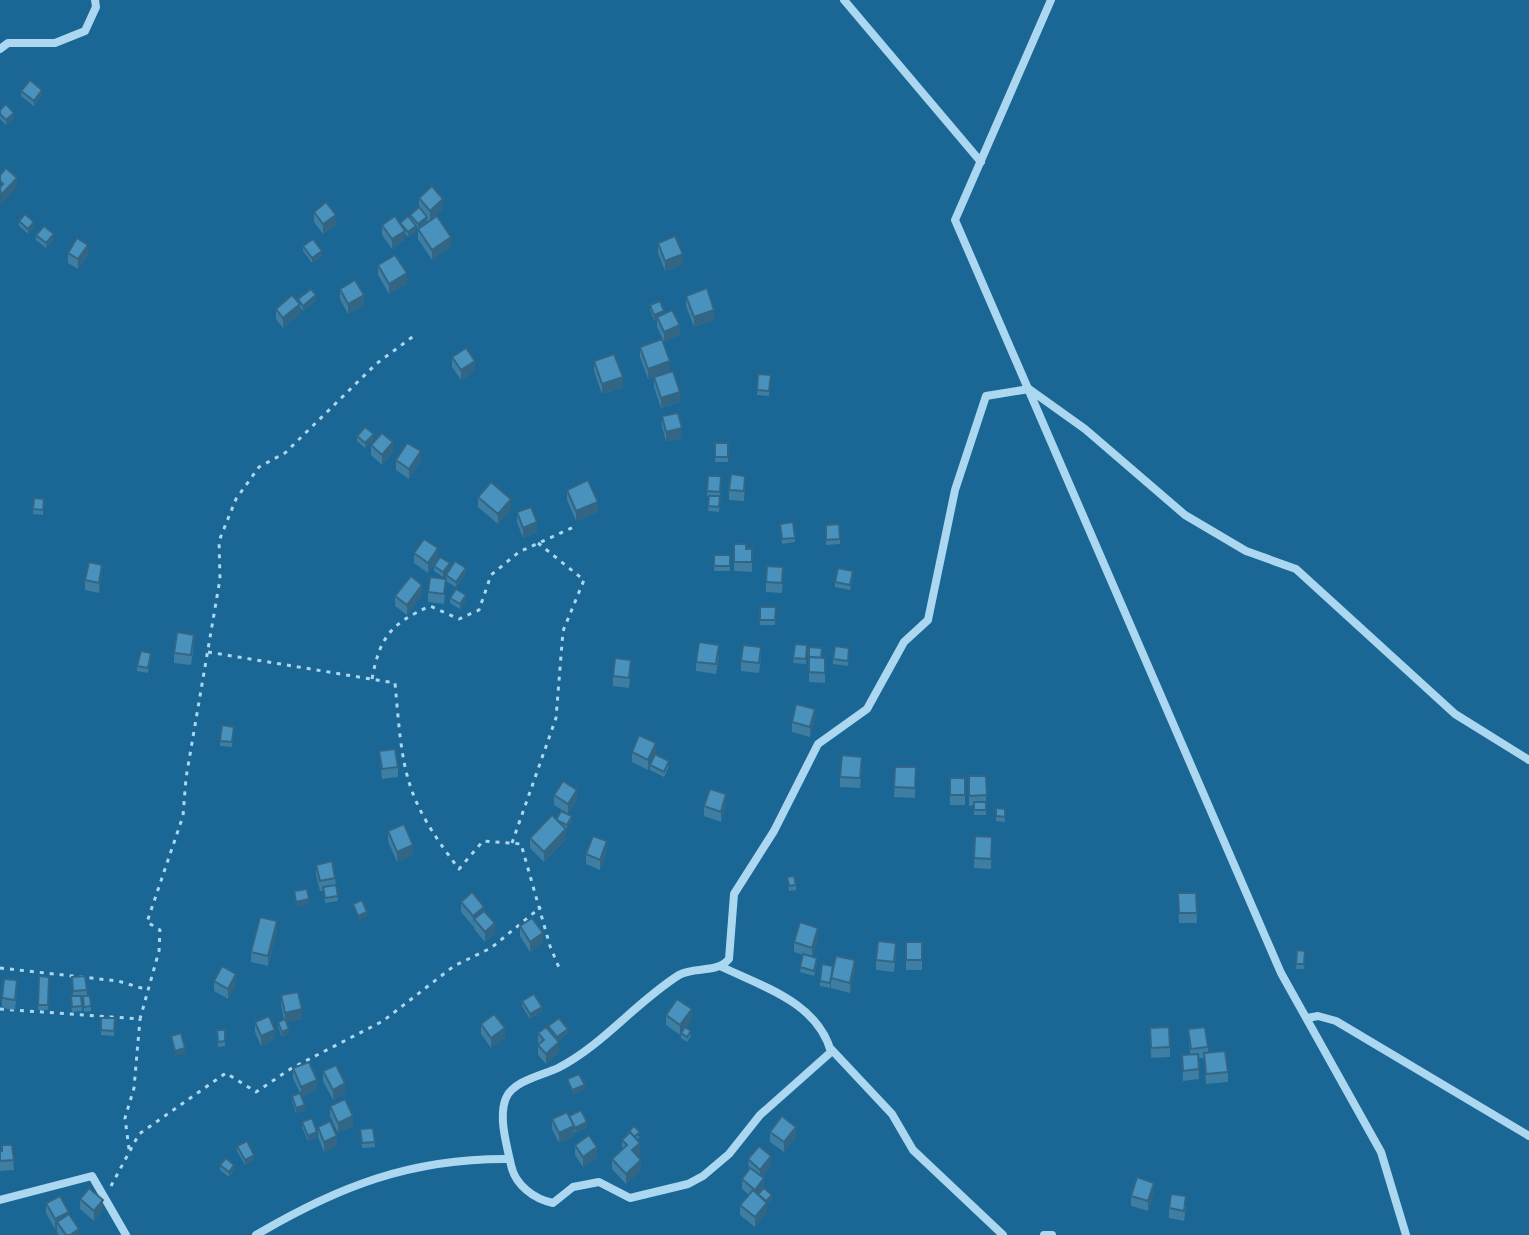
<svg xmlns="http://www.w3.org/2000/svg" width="1529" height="1235" font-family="'Titillium Web',sans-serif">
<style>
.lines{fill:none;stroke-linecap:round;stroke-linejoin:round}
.path{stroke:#acd7f0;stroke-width:3;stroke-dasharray:4 6;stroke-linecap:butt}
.minor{stroke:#acd7f0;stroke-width:8}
.wall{fill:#3e7ea3}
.shaded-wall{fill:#326684}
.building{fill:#4892bd;stroke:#326684;stroke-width:2}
</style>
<rect width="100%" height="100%" fill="#1a6694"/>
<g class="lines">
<g class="path">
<path d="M208 652 395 683C403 772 403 796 459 869L483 841 521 844 550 946 560 970"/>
<path d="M372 679C380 636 391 624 430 606L459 619 479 610 491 575 519 552 576 526"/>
<polyline points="512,843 556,718 563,631 584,580 538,543"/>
<polyline points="0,968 118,981 148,990"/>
<polyline points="0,1009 140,1019 159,951 160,930 147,922 183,816 186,778 220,579 219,541 236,499 259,467 285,453 376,364 415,335"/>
<polyline points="129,1149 125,1118 134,1088 140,1019"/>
<polyline points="111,1186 139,1134 226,1073 256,1092 292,1068 383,1021 454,966 491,948 541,907"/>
</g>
<g class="minor">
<polyline points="844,0 981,162"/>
<polyline points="1051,0 955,220 1281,973 1381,1152 1406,1235"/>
<polyline points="0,49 8,43 55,43 85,31 96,7 95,0"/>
<path d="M722 967C764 987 818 1003 831 1052L760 1115 729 1154 703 1176 688 1184 630 1198 599 1182 573 1187 553 1203C534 1199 515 1185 511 1165 507 1146 498 1117 506 1098 513 1081 543 1075 558 1068 603 1045 636 1002 679 975 695 966 716 974 729 959L734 894 774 831 818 744 867 709 904 642 928 620 955 490 986 396 1029 389 1085 429 1185 515 1246 551 1296 569 1455 714 1529 760"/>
<polyline points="1307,1018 1318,1016 1336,1021 1529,1136"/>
<polyline points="831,1049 892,1114 913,1150 1003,1235"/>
<polyline points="0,1200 92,1176 126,1235"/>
<path d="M256 1235C339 1186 412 1158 509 1159"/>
<polyline points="1044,1235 1052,1235"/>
</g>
</g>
<g class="wall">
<polygon points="21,91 42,95 34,106 21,96"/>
<polygon points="0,110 14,118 6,125 0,119"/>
<polygon points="419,198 443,209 430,221 451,247 432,260 418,239 418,229 416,226 416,231 408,237 405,233 405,240 392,249 382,235 382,225 400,224 410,219 410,215 419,208"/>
<polygon points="314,212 336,225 323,234 314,222"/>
<polygon points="19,221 34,227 28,234 19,226"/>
<polygon points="36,235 54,239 46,248 36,240"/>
<polygon points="658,243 683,264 665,271 658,253"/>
<polygon points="303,246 322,256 312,263 303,251"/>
<polygon points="68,253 88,255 78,269 68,263"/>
<polygon points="378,265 407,283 389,294 378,275"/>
<polygon points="340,289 364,305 348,314 340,299"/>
<polygon points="686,296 714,320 694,327 686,306"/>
<polygon points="298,299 316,300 303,311 300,307 300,314 283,328 276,319 276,309 298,302"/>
<polygon points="650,305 664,314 680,335 664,342 657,327 657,319 654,320 650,310"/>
<polygon points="640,347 670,371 648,379 640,357"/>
<polygon points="452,357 475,371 461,380 452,367"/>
<polygon points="594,361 623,387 602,394 594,371"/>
<polygon points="758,374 771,375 769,396 757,395"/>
<polygon points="654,377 680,402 661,408 654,387"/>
<polygon points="662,416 682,438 666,442 662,426"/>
<polygon points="357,436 374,439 365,448 357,441"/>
<rect x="715" y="443" width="13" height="19"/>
<polygon points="371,445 393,452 382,465 371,455"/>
<polygon points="396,460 421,461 409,479 396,470"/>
<polygon points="708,476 721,476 719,512 708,511 709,496 707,496"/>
<polygon points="745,486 744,501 729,500 729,490"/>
<polygon points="567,490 598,512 576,521 567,500"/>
<polygon points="478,497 511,509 498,524 478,507"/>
<polygon points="44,499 43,515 33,514 33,509"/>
<polygon points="517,512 537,532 523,538 517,522"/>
<polygon points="780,524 795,538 795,542 782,544"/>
<polygon points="826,525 840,539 840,544 826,545"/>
<polygon points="734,544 746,549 752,549 752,572 734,571"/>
<polygon points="414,553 438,558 428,573 414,563"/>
<rect x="714" y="555" width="16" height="16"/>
<polygon points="450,563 443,577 434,571 434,566"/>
<polygon points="466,573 456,587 446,581 444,604 428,602 428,592 446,579 446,575"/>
<polygon points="102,575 99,593 85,590 85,580"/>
<polygon points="853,576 850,590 835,587 835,582"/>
<polygon points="783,577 782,593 766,592 766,582"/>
<polygon points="422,595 407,615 395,606 395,596"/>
<polygon points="450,598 466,600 460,609 450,603"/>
<polygon points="760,607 776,607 775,625 760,625"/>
<polygon points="795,644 807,645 806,664 793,663"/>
<polygon points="194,645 191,665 174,663 174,653"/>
<polygon points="809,647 821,658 825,658 825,683 809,682"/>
<polygon points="849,653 848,666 833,664 833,659"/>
<polygon points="719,655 716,674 696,671 696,662"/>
<polygon points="761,657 759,673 741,671 741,661"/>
<polygon points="151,658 148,673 137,671 137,666"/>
<polygon points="631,670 629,688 613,686 613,676"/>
<polygon points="815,719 810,737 792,732 792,722"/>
<polygon points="234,732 232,747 220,746 220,741"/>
<polygon points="379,751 398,767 398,777 382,779"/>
<polygon points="632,752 656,753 655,754 669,766 664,777 650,770 650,765 654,757 648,770 632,762"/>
<polygon points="862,767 860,788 840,787 840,777"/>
<polygon points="895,767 916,767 915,798 894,797"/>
<polygon points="969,776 986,776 986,815 974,815 974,805 969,806"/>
<rect x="950" y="778" width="15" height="27"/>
<polygon points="554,795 577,800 568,814 572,821 566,830 566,839 544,862 530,848 530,838 567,813 554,805"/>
<polygon points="726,804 721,822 704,816 704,806"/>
<polygon points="996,808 1005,809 1005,822 996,821"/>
<polygon points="388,831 413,855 397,862 388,841"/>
<polygon points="975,836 992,837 991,869 974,868"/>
<polygon points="607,851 600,870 586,864 586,854"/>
<polygon points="316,865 335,878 338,901 325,903 323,891 320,891 316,875"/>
<polygon points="787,877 796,885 796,890 789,891"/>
<polygon points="1178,893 1196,893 1197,923 1179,923"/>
<polygon points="461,902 484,911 495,933 485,942 474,929 474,926 473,926 461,912"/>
<polygon points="520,926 543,943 530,952 520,936"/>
<polygon points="277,931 268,966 251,962 251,952"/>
<polygon points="818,938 812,957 817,963 814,976 800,972 803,955 794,952 794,942"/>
<rect x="906" y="942" width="16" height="28"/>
<polygon points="1297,950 1305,951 1304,969 1296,969"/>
<polygon points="896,953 894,972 876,970 876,960"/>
<polygon points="855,970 850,993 831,988 831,979 830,988 820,986 820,981"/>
<polygon points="39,976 49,977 48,1010 38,1010"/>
<polygon points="85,976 87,995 81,996 82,1011 72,1012 71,996 73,996 72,977"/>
<polygon points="214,981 236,984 228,999 214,991"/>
<polygon points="17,990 15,1010 2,1008 2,998"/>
<polygon points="281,995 302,1019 286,1022 289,1034 282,1037 278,1027 278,1022 284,1020 281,1005"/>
<polygon points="83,996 90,996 91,1011 84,1012"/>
<polygon points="522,1001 542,1012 530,1019 522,1006"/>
<polygon points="666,1015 692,1019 686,1027 691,1036 687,1042 681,1038 681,1034 680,1035 666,1025"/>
<polygon points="101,1018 115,1018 114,1036 101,1035"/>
<polygon points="255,1022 275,1040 261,1046 255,1032"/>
<polygon points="481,1024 505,1038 491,1048 481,1034"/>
<polygon points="548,1026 568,1034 558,1041 559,1052 546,1064 538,1055 538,1033 548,1029"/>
<polygon points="1150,1028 1170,1047 1170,1057 1151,1058"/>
<polygon points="1188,1029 1208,1047 1208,1053 1228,1072 1228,1082 1206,1084 1204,1058 1198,1058 1199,1079 1183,1081 1182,1055 1190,1054"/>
<polygon points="217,1030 225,1030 225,1046 218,1047"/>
<polygon points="293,1068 317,1090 301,1097 305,1110 296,1113 292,1101 292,1096 300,1093 293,1078"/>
<polygon points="323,1071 345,1093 333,1100 323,1081"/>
<polygon points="330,1106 353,1126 338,1133 330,1116"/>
<polygon points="569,1116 587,1127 575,1133 574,1131 574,1136 559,1143 552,1129 552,1119"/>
<polygon points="302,1122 317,1137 308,1141 302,1127"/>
<polygon points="318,1127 337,1146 324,1152 318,1137"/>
<polygon points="373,1128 375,1147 362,1148 360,1134"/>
<polygon points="628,1132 640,1137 637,1140 640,1153 636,1156 641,1170 626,1184 612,1169 612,1159 622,1150 622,1140 628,1134"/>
<polygon points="770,1132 796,1137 784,1152 770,1142"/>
<polygon points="12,1145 14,1170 0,1171 0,1151"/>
<polygon points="575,1145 597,1157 583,1167 575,1155"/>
<polygon points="237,1146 254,1160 245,1165 237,1151"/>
<polygon points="748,1159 771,1166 762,1177 764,1188 772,1200 767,1204 767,1213 755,1227 740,1215 740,1205 749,1195 742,1189 742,1179 749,1170"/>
<polygon points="220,1165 234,1170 229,1177 220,1170"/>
<polygon points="1154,1193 1148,1211 1131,1206 1131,1196"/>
<polygon points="80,1199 103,1210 94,1221 80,1209"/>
<polygon points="46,1203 69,1215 79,1235 59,1235 57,1232 57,1228 55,1229 46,1213"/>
<polygon points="1186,1206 1184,1221 1169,1218 1169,1208"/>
</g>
<g class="shaded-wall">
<polygon points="42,90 42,95 34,106 34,101"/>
<polygon points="14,113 14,118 6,125 6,120"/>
<polygon points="17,178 17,187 1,205 1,195"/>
<polygon points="443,199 443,209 430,221 430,211"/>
<polygon points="336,215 336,225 323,234 323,224"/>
<polygon points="427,217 427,222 418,229 418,224"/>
<polygon points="34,222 34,227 28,234 28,229"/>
<polygon points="416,226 416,231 408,237 408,232"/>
<polygon points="405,231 405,240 392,249 392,239"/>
<polygon points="54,234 54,239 46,248 46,243"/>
<polygon points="451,237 451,247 432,260 432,250"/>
<polygon points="88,245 88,255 78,269 78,259"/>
<polygon points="322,251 322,256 312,263 312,258"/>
<polygon points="683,254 683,264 665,271 665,261"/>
<polygon points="407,273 407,283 389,294 389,284"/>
<polygon points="316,295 316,300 303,311 303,306"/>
<polygon points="364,295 364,305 348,314 348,304"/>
<polygon points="300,304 300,314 283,328 283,318"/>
<polygon points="714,310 714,320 694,327 694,317"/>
<polygon points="664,311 664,316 654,320 654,315"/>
<polygon points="680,325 680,335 664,342 664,332"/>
<polygon points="475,361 475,371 461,380 461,370"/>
<polygon points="670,361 670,371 648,379 648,369"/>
<polygon points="623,377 623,387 602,394 602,384"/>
<polygon points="680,392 680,402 661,408 661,398"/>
<polygon points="682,428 682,438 666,442 666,432"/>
<polygon points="374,434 374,439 365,448 365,443"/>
<polygon points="393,442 393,452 382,465 382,455"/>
<polygon points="421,451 421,461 409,479 409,469"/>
<polygon points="511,499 511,509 498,524 498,514"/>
<polygon points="598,502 598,512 576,521 576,511"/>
<polygon points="537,522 537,532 523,538 523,528"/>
<polygon points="438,548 438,558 428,573 428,563"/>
<polygon points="450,563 450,568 443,577 443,572"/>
<polygon points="102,565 102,575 99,593 99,583"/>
<polygon points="466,568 466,573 456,587 456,582"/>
<polygon points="422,585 422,595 407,615 407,605"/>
<polygon points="466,595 466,600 460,609 460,604"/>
<polygon points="815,709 815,719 810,737 810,727"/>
<polygon points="656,743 656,753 648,770 648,760"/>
<polygon points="577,790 577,800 568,814 568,804"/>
<polygon points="726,794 726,804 721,822 721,812"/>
<polygon points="572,816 572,821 567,830 567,825"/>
<polygon points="566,829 566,839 544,862 544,852"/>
<polygon points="607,841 607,851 600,870 600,860"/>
<polygon points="413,845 413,855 397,862 397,852"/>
<polygon points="309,899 309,904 296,907 296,902"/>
<polygon points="484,907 484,917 474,919 473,926 473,916"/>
<polygon points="367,912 367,917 358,921 358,916"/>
<polygon points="277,921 277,931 268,966 268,956"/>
<polygon points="495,923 495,933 485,942 485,932"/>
<polygon points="818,928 818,938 812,958 812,948"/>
<polygon points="543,933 543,943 530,952 530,942"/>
<polygon points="855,960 855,970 850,993 850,983"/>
<polygon points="236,974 236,984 228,999 228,989"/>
<polygon points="542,1007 542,1012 530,1019 530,1014"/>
<polygon points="302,1009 302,1019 285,1023 285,1013"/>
<polygon points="692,1009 692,1019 680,1035 680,1025"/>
<polygon points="505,1028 505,1038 491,1048 491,1038"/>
<polygon points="289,1029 289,1034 282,1037 282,1032"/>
<polygon points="568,1029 568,1034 557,1042 557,1037"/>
<polygon points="275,1030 275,1040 261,1046 261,1036"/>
<polygon points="559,1042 559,1052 546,1064 546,1054"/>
<polygon points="185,1048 185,1053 175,1056 175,1051"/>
<polygon points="317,1080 317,1090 301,1097 301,1087"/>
<polygon points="345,1083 345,1093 333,1100 333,1090"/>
<polygon points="585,1085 585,1090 572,1095 572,1090"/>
<polygon points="305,1105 305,1110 296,1113 296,1108"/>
<polygon points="353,1116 353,1126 338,1133 338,1123"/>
<polygon points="587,1122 587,1127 575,1133 575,1128"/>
<polygon points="574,1126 574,1136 559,1143 559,1133"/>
<polygon points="796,1127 796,1137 784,1152 784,1142"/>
<polygon points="317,1132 317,1137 308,1141 308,1136"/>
<polygon points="337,1136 337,1146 324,1152 324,1142"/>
<polygon points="640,1143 640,1153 632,1160 632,1150"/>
<polygon points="597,1147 597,1157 583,1167 583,1157"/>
<polygon points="254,1155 254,1160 245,1165 245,1160"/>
<polygon points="771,1156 771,1166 760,1180 760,1170"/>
<polygon points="641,1160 641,1170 626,1184 626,1174"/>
<polygon points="234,1165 234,1170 229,1177 229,1172"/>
<polygon points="764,1178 764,1188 755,1200 755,1190"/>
<polygon points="1154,1183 1154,1193 1148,1211 1148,1201"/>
<polygon points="772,1195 772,1200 767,1204 767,1213 755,1227 755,1217 764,1203"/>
<polygon points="103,1200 103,1210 94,1221 94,1211"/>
<polygon points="69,1212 69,1222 57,1222 57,1228 55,1229 55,1219"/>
<polygon points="79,1229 79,1235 70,1235"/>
</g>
<g class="building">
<polygon points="30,80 42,90 34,101 21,91"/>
<polygon points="6,104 14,113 6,120 0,114 0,110"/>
<polygon points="6,168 17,178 1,195 0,187 3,184 0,181 0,175"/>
<polygon points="432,186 443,199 430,211 419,198"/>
<polygon points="326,202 336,215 323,224 314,212"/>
<polygon points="419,207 427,217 418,224 410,215"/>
<polygon points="25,214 34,222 28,229 19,221"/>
<polygon points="395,216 405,231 392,239 382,225"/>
<polygon points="408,216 416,226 408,232 400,223"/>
<polygon points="437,216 451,237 432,250 418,229"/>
<polygon points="44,226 54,234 46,243 36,235"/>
<polygon points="675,236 683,254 665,261 658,243"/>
<polygon points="77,238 88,245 78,259 68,253"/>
<polygon points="313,239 322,251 312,258 303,246"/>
<polygon points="395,255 407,273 389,284 378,265"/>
<polygon points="355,280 364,295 348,304 340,289"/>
<polygon points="707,288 714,310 694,317 686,296"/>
<polygon points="311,289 316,295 303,306 298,299"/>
<polygon points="292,295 300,304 283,318 276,309"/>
<polygon points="660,301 664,311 654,315 650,305"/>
<polygon points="672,310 680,325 664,332 657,317"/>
<polygon points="662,339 670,361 648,369 640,347"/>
<polygon points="466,348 475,361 461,370 452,357"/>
<polygon points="614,354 623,377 602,384 594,361"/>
<polygon points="673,371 680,392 661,398 654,377"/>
<polygon points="758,374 771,375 769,391 757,390"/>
<polygon points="678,413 682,428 666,432 662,416"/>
<polygon points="365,427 374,434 365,443 357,436"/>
<polygon points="382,433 393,442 382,455 371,445"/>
<polygon points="407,443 421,451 409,469 396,460"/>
<rect x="715" y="443" width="13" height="14"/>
<polygon points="731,474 745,476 744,491 729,490"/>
<polygon points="708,476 721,476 720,492 707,491"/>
<polygon points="588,480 598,502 576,511 567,490"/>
<polygon points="491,482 511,499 498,514 478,497"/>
<polygon points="709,496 720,496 719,507 708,506"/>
<polygon points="34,498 44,499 43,510 33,509"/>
<polygon points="531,507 537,522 523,528 517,512"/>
<polygon points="793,522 795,538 782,539 780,524"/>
<polygon points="839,524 840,539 826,540 826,525"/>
<polygon points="424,539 438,548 428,563 414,553"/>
<polygon points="734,544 746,544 746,549 752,549 752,562 734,562"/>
<rect x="714" y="555" width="16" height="11"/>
<polygon points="440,557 450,563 443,572 434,566"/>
<polygon points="455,561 466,568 456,582 446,575"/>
<polygon points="89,562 102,565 99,583 85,580"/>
<polygon points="767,566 783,567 782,583 766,582"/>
<polygon points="838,568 853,571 850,585 835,582"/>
<polygon points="411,576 422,585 407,605 395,596"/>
<polygon points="430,577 446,579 444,594 428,592"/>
<polygon points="456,589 466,595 460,604 450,598"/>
<polygon points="760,607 776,607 775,620 760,620"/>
<polygon points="177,632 194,635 191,655 174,653"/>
<polygon points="699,642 719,645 716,664 696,662"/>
<polygon points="795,644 807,645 806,659 793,658"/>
<polygon points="743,645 761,647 759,663 741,661"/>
<polygon points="835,646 849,648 848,661 833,659"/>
<polygon points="809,647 822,648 821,658 809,657 809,659"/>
<polygon points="141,651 151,653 148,668 137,666"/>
<polygon points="809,657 825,658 825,673 809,672"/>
<polygon points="615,658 631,660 629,678 613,676"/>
<polygon points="796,704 815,709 810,727 792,722"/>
<polygon points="222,725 234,727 232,742 220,741"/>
<polygon points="639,735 656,743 648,760 632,752"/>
<polygon points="395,749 398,767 382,769 379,751"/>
<polygon points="655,754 669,761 664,772 650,765"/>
<polygon points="842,755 862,757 860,778 840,777"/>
<polygon points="895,767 916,767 915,788 894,787"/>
<polygon points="969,776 986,776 987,795 969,796"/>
<rect x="950" y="778" width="15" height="17"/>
<polygon points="563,781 577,790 568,804 554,795"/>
<polygon points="710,789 726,794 721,812 704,806"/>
<rect x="974" y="802" width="12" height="8"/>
<polygon points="996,808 1005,809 1005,817 996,816"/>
<polygon points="561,811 572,816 567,825 556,820"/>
<polygon points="552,815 566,829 544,852 530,838"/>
<polygon points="404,824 413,845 397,852 388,831"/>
<polygon points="593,836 607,841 600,860 586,854"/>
<polygon points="975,836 992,837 991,859 974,858"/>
<polygon points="332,861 335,878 320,881 316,865"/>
<polygon points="794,876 796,885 789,886 787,877"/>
<polygon points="336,885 338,896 325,898 323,887"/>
<polygon points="307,889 309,899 296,902 294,891"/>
<polygon points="472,892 484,907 473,916 461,902"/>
<polygon points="1178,893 1196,893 1197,913 1179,913"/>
<polygon points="362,900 367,912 358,916 353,904"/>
<polygon points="484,911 495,923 485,932 474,919"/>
<polygon points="260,917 277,921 268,956 251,952"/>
<polygon points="532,918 543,933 530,942 520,926"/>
<polygon points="800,922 818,928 812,948 794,942"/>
<polygon points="878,941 896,943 894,962 876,960"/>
<rect x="906" y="942" width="16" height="18"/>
<polygon points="1297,950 1305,951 1304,964 1296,964"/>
<polygon points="803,954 817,958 814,971 800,967"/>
<polygon points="836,956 855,960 850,983 831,978"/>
<polygon points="822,964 833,966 830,983 820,981"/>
<polygon points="222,966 236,974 228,989 214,981"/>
<polygon points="39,976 49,977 48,1005 38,1005"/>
<polygon points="85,976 87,990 73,991 72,977"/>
<polygon points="4,979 17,980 15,1000 2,998"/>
<polygon points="298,992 302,1009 285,1013 281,995"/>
<polygon points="534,994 542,1007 530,1014 522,1001"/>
<polygon points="71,996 81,996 82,1006 72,1007"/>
<polygon points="83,996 90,996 91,1006 84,1007"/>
<polygon points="677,999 692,1009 680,1025 666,1015"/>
<polygon points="494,1014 505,1028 491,1038 481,1024"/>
<polygon points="269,1016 275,1030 261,1036 255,1022"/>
<polygon points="101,1018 115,1018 114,1031 101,1030"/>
<polygon points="559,1018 568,1029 557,1037 548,1026"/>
<polygon points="285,1019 289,1029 282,1032 278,1022"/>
<polygon points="546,1027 559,1042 546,1054 538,1045 544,1040 538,1033"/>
<polygon points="685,1027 691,1031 687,1037 681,1033"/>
<polygon points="1169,1027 1170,1047 1151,1048 1150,1028"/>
<polygon points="1205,1027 1208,1047 1191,1049 1188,1029"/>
<polygon points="217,1030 225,1030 225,1041 218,1042"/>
<polygon points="181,1033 185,1048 175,1051 171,1036"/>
<polygon points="1225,1051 1228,1072 1206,1074 1204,1053"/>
<polygon points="1198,1054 1199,1069 1183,1071 1182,1055"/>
<polygon points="309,1062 317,1080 301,1087 293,1068"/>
<polygon points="336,1065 345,1083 333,1090 323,1071"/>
<polygon points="579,1074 585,1085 572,1090 567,1079"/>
<polygon points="300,1093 305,1105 296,1108 292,1096"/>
<polygon points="345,1099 353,1116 338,1123 330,1106"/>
<polygon points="581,1110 587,1122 575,1128 569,1116"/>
<polygon points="567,1112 574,1126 559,1133 552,1119"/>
<polygon points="782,1116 796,1127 784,1142 770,1132"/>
<polygon points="312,1118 317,1132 308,1136 302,1122"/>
<polygon points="330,1121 337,1136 324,1142 318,1127"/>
<polygon points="634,1126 640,1132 634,1137 630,1132 629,1133 628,1132"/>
<polygon points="373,1128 375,1142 362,1143 360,1129"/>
<polygon points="630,1132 640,1143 632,1150 641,1160 626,1174 612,1159 627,1145 622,1140"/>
<polygon points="589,1135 597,1147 583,1157 575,1145"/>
<polygon points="247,1141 254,1155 245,1160 237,1146"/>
<polygon points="2,1145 12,1145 14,1160 0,1161 0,1151 2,1151"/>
<polygon points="759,1146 771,1156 760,1170 748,1159"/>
<polygon points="226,1158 234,1165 229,1172 220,1165"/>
<polygon points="750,1168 764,1178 755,1190 742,1179"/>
<polygon points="1137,1177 1154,1183 1148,1201 1131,1196"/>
<polygon points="89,1188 103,1200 94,1211 80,1199"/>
<polygon points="764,1188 772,1195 766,1201 758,1194"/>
<polygon points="753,1190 767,1203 755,1217 740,1205"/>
<polygon points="1171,1194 1186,1196 1184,1211 1169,1208"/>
<polygon points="60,1196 69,1212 55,1219 46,1203"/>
<polygon points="69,1214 79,1229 70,1235 66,1235 57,1222"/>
</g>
</svg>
